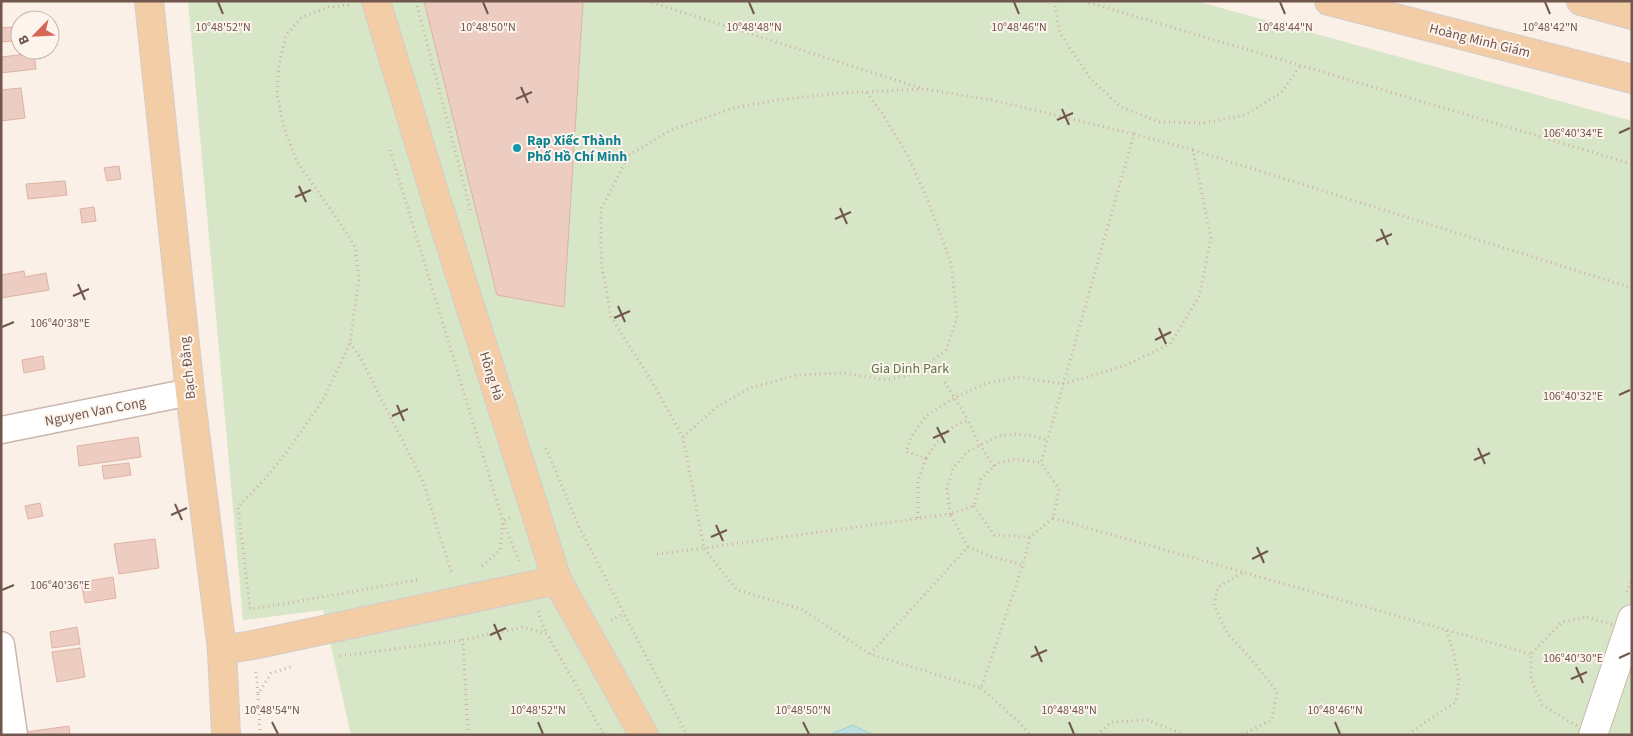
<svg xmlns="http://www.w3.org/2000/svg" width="1633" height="736" font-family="'Source Sans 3',sans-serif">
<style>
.green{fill:#d7e6c6}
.water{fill:#bde0e2;stroke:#a4d0d2}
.building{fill:#edcdc1;stroke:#ddb3a3}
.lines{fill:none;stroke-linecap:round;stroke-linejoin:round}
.minor-casing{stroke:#cbb7ae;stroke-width:29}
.tertiary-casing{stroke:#cbb7ae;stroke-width:30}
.primary-casing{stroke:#d4ccca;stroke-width:30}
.path{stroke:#d1b1a4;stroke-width:3;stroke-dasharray:1 4;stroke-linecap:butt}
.minor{stroke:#fff;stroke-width:26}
.tertiary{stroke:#fff;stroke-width:28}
.primary{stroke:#f2cda6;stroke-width:28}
.ticks{fill:none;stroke:#71564e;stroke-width:2}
.culture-dot{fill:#0f9aa8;stroke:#fdf5ed;stroke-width:2}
.labels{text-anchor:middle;stroke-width:4;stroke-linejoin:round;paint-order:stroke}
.street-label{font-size:14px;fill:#71564e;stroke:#fdf5ed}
.culture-label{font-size:14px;font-weight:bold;fill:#0d838f;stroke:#fdf5ed;text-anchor:start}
.park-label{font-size:14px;fill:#5a7647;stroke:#fdf5ed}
.ticks-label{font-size:12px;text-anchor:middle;fill:#71564e;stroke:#fdf5ed;stroke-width:4;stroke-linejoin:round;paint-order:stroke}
</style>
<rect width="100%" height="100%" fill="#faf0e7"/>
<polygon class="green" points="188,1 1196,1 1632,121 1632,735 351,735 323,610 243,620"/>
<polygon class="water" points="853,725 873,735 832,735 833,733"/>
<g class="building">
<polygon points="424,1 583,1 564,307 497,295"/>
<polygon points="12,27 13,41 1,42 1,28"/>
<polygon points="34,53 36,69 1,73 1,57"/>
<polygon points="21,88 25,118 1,121 1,90"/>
<polygon points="119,166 121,179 107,181 104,168"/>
<polygon points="65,181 67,195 28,199 26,184"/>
<polygon points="94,207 96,221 82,223 80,209"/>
<polygon points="24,271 25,277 46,273 49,290 1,298 1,275"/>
<polygon points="43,356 45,369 24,373 22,360"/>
<polygon points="138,437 141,457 79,466 77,446"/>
<polygon points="129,463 131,475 104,479 102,466"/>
<polygon points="40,503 43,516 28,519 25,506"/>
<polygon points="155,539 159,568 119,574 114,544"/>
<polygon points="113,577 116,598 85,603 81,582"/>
<polygon points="77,627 80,644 52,648 50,632"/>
<polygon points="80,648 85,677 57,682 52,652"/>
<polygon points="69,726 70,735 26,735 26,732"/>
</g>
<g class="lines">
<defs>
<g id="minor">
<polyline points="1,430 190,392"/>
<polyline points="1,645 14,735"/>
</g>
<polyline id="tertiary" points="1593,735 1632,619"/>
<g id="primary">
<polyline points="149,1 190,392 222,650 226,735"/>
<polyline points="376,1 437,202 557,580 644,735"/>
<polyline points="1329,1 1632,79"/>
<polyline points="1581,1 1632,15"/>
<polyline points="222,650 253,645 557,580"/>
</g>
</defs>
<use href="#minor" class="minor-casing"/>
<use href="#tertiary" class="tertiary-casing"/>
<use href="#primary" class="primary-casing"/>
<g class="path">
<polyline points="416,1 471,212"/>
<polyline points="647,1 921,88"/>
<polyline points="1054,1 1060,33 1090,78 1121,107 1159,122 1203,123 1245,115 1281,93 1301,65"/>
<polyline points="1084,1 1632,164"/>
<polyline points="349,5 329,7 302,17 286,35 279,65 277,94 284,128 297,162 336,217 355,247 359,278 350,343 324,398 292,445 266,478 238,507 250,609 283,604 417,580"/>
<polyline points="390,150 503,521 500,550 480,568"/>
<polyline points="1193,150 1632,288"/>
<polyline points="350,343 360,357 422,479 452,574"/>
<polyline points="945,382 968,420"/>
<polyline points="683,437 717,407 750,388 797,375 843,373 887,380 917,373 946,350 957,318 951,263 929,203 908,156 882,113 866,92"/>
<polyline points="546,448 580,529 687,735"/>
<path d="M994 466 979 444 968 420C947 427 938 440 926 458L906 452 911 437 926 416 954 398 987 383 1018 377 1063 384 1124 366 1170 344 1199 297 1211 238 1193 150 1134 134 1041 463"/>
<polyline points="974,506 994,535 1030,537"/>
<polyline points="510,518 503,521 519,561"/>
<polyline points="918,518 918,481 926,458"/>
<polyline points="1053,518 1531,654"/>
<polyline points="968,547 950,514 974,506 981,479 997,463 1017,459 1041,463 1059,489 1053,518 1030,537 1023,565"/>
<polyline points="657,554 704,548 683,437 651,380 611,317 601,261 601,209 629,155 671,130 733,108 777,100 840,93 866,92 924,89 992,100 1134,134"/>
<polyline points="1627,592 1632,579"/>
<polyline points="538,611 546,633"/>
<polygon points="1587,617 1616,626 1605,663 1582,729 1542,705 1531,679 1531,654 1562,622"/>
<polyline points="611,620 623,614"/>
<polyline points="870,654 968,547 990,556 1023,565 981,688 870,654 801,609 737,590 704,548 950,514 947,489 953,468 967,452 998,436 1016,434 1033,436 1048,440"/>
<polyline points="340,656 463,640"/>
<polyline points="256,672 258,693"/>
<polyline points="981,688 1020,723 1030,735"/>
<polyline points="260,735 258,694 271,673 294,666"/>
<polyline points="468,735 463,640 523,627 547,634 603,733 601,735"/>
<polyline points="1097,735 1111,722 1148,720 1184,735"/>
<polyline points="1237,735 1243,734 1272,720 1277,692 1252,660 1228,634 1214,606 1218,587 1244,572"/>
<polyline points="1409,735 1411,732 1456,702 1459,680 1453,650 1446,630"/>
<polyline points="1630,735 1632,730"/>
</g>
<use href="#minor" class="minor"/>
<use href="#tertiary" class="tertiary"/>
<use href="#primary" class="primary"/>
</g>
<path class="ticks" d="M218 2 223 14M483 2 488 14M749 2 754 14M1014 2 1019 14M1280 2 1285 14M1545 2 1550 14M521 87 528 103M516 99 532 92M1062 109 1069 125M1057 120 1073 113M1619 133 1630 128M299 186 306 202M295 197 311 190M840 208 847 224M835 219 851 212M1381 229 1388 245M1376 241 1392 234M78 284 85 300M73 296 89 289M618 306 625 322M614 318 630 311M2 327 14 322M1159 328 1166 344M1155 340 1171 332M1619 395 1630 390M397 405 404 421M392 416 408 409M937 427 945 443M933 438 949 431M1478 448 1485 464M1474 460 1490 453M175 504 182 520M171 515 187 508M716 525 723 541M711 537 727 530M1257 547 1264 563M1252 559 1268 551M2 590 14 585M494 624 501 640M490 635 506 628M1035 646 1042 662M1031 657 1047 650M1619 658 1630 653M1576 667 1583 683M1571 679 1587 672M272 722 278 734M538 722 543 734M803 722 809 734M1069 722 1074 734M1335 722 1340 734"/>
<circle class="culture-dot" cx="517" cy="148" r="5"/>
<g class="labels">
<g class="street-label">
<text transform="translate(1480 40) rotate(14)" y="5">Hoàng Minh Giám</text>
<text transform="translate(187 368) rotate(-96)" y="5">Bạch Đằng</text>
<text transform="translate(492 376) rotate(72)" y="5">Hồng Hà</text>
<text transform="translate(95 411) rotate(-11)" y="5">Nguyen Van Cong</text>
</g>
<g class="culture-label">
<text x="527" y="145">Rạp Xiếc Thành<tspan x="527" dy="16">Phố Hồ Chí Minh</tspan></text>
</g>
<g class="park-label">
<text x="910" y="373">Gia Dinh Park</text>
</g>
</g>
<g class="ticks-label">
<text x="488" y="31">10°48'50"N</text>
<text x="223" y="31">10°48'52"N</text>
<text x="754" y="31">10°48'48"N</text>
<text x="1019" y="31">10°48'46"N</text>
<text x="1285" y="31">10°48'44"N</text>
<text x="1550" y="31">10°48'42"N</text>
<text x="1573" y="137">106°40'34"E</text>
<text x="60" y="327">106°40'38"E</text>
<text x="1573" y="400">106°40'32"E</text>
<text x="60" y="589">106°40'36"E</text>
<text x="1573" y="662">106°40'30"E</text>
<text x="272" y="714">10°48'54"N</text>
<text x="538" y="714">10°48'52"N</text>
<text x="803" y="714">10°48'50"N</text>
<text x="1069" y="714">10°48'48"N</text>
<text x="1335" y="714">10°48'46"N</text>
</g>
<rect width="1633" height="736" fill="none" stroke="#71564e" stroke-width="5"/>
<g transform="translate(35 35) rotate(246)"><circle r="24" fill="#fdf5ed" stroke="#c5b5ad"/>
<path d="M0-4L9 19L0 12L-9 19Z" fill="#d76658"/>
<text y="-8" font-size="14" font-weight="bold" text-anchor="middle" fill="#71564e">B</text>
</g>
</svg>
